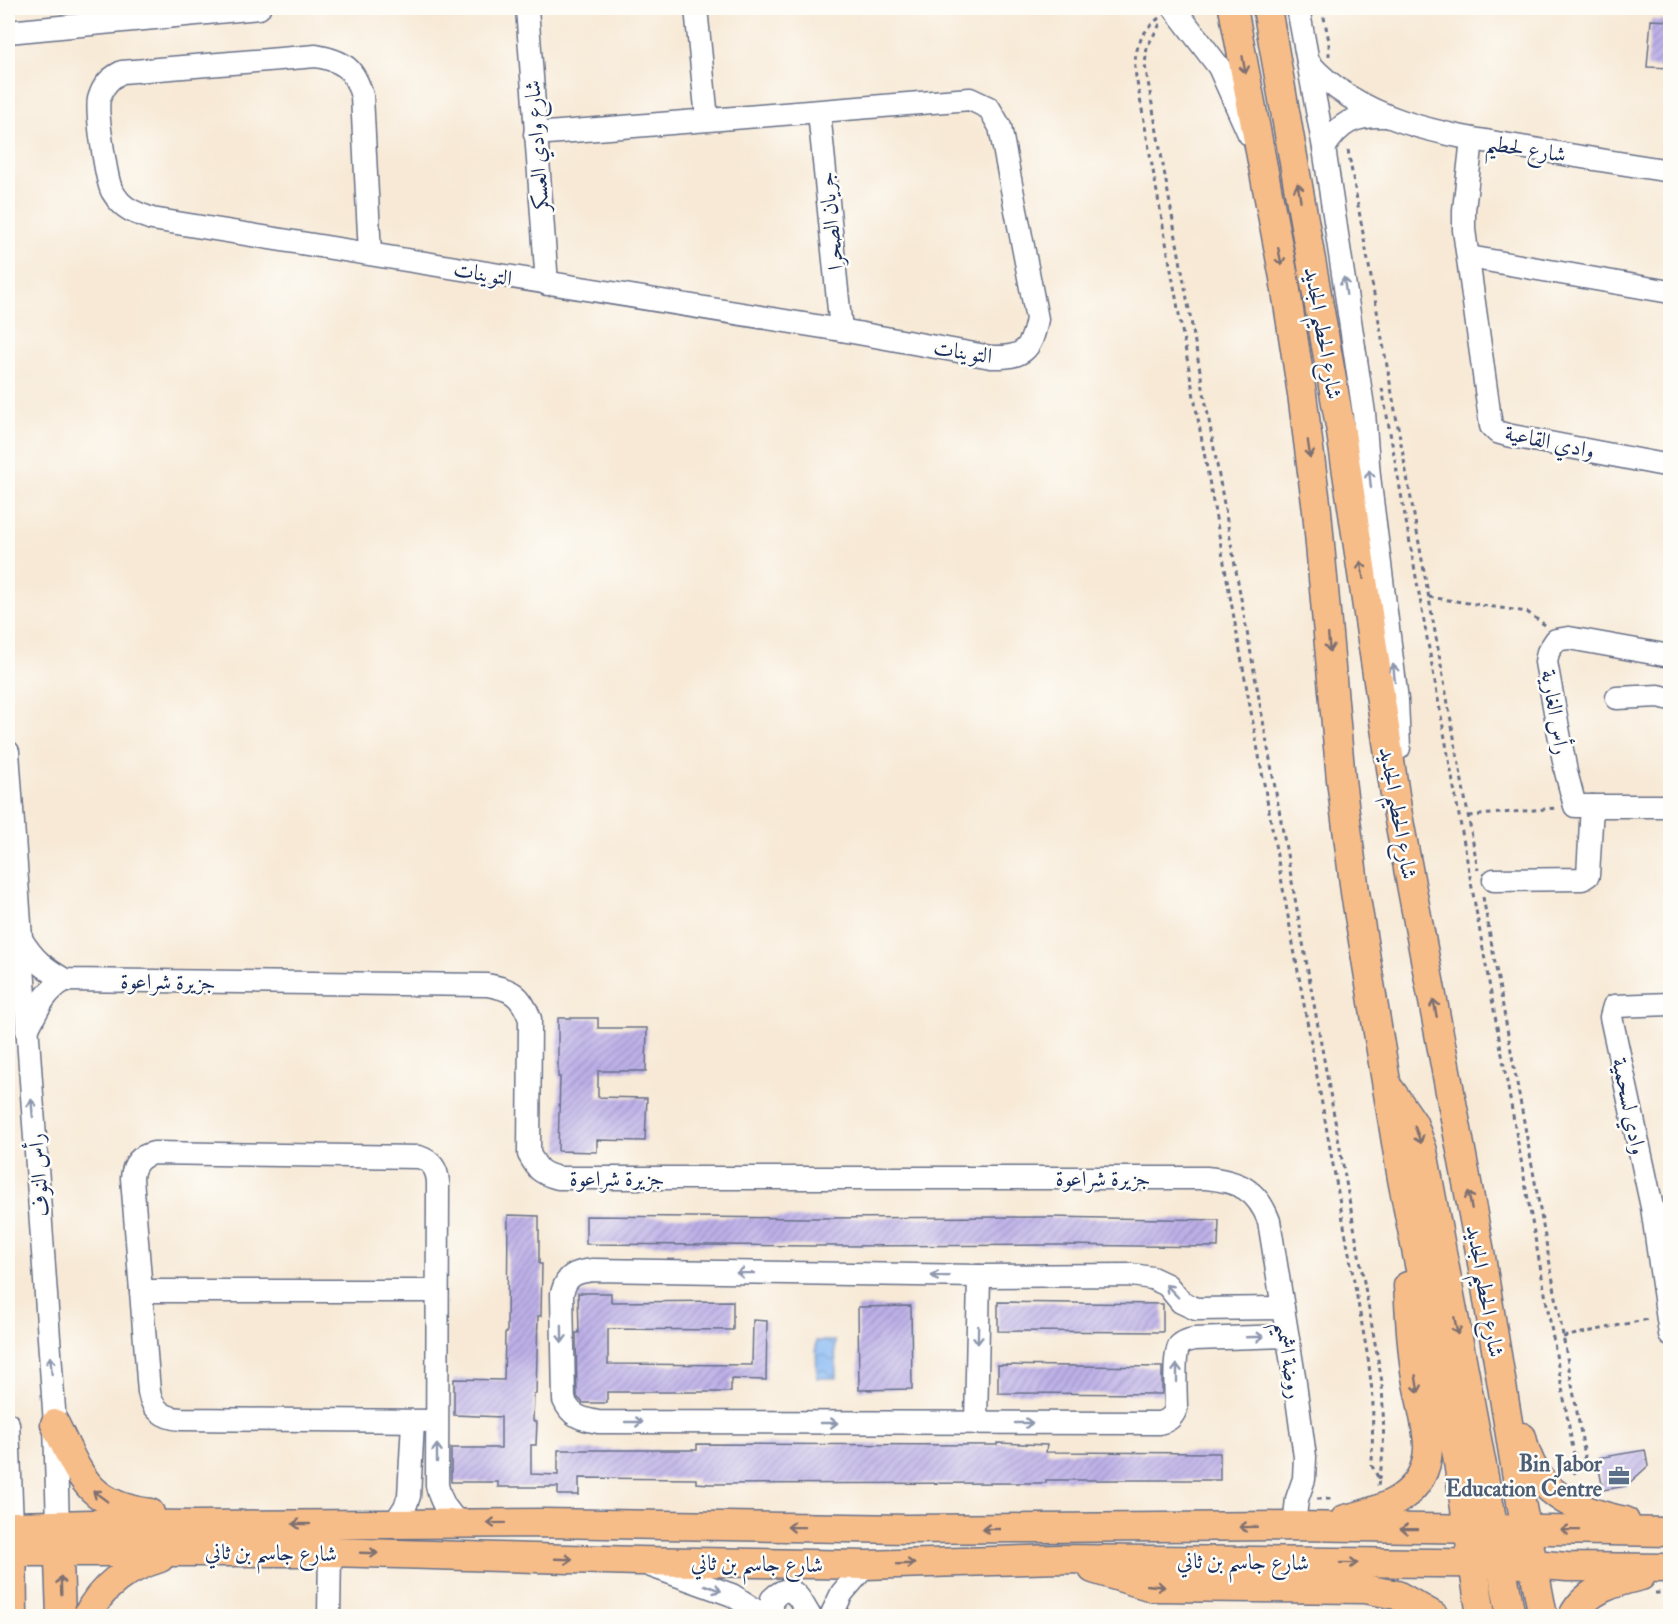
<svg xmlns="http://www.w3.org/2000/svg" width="1678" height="1624" font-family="'IM FELL Double Pica',Amiri,serif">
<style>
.water{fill:url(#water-waves);stroke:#5174a9;stroke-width:1.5}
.building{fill:url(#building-hatch)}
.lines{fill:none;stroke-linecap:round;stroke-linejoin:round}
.minor-casing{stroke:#687088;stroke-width:25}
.major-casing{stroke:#687088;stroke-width:31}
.path{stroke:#687088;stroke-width:3;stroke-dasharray:4.5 4.5;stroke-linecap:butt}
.minor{stroke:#fff;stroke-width:22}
.major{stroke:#f7bd88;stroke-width:28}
.oneway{stroke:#7e6f71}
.oneway2{stroke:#8d97ae}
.labels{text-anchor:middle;stroke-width:5;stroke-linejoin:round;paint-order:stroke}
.street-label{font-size:22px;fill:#1b2f5e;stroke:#fdfcf7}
.service-label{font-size:22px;font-weight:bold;fill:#4e5e75;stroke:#fdfcf7;text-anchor:end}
</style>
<defs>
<pattern id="water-waves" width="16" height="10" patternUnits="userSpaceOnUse" patternTransform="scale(1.5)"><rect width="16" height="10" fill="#87b9f4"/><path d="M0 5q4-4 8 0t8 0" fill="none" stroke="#6e97c9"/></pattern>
<pattern id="building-hatch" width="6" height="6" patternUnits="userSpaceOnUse" patternTransform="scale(1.5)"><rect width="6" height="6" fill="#bdb0e8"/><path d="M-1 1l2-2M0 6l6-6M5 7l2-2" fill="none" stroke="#9990bf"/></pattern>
</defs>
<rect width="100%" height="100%" fill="#fdfcf7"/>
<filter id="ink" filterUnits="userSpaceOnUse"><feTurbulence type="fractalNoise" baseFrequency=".0167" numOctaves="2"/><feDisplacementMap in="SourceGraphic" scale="12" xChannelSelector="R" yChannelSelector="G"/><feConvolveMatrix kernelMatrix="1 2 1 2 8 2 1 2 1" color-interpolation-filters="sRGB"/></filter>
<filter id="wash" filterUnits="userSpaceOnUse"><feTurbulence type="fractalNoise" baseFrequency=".008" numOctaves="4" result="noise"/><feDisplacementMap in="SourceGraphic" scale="24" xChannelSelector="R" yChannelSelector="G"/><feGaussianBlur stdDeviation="1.35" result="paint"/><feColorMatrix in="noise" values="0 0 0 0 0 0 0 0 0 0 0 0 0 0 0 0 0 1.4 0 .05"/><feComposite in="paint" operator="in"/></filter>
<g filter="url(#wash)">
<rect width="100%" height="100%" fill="#f7e9d5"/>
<polygon class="water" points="816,1341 835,1341 836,1378 817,1378"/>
<g id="blocks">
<g class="building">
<polygon points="1651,20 1671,21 1671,68 1647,67"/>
<polygon points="558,1018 598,1018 598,1028 647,1028 646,1071 598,1071 598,1097 647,1098 645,1141 597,1140 597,1152 558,1151 560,1077 558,1077"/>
<polygon points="508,1215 539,1216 539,1264 542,1264 541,1316 538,1316 536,1394 534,1394 533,1421 537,1422 536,1445 531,1445 531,1474 558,1475 558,1450 697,1450 697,1444 997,1445 997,1443 1047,1445 1046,1452 1220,1453 1220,1480 1046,1480 1046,1483 710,1484 696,1483 696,1479 579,1478 579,1495 558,1495 558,1487 498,1487 498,1482 451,1482 451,1448 501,1448 501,1417 454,1415 454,1379 504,1380 505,1333 507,1333"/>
<polygon points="586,1216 811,1218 1048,1217 1219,1220 1218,1247 1057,1245 820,1246 586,1244"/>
<polygon points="578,1293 611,1293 611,1302 733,1301 733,1330 608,1329 608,1364 752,1365 753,1320 767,1321 766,1380 731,1379 731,1392 607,1392 607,1403 583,1403 577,1397 576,1333 579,1333"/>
<polygon points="998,1302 1163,1304 1163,1332 998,1331"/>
<polygon points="911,1306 912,1389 859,1390 858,1307"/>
<polygon points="998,1365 1162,1367 1162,1394 998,1393"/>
<polygon points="1645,1450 1648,1466 1626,1486 1603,1490 1597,1458"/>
</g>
</g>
</g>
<g filter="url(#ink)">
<use href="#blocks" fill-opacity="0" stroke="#687088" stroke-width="1.5"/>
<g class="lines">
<defs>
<g id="minor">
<polyline points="527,8 547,284"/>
<polyline points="696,8 707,119"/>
<polyline points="1174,8 1219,67 1249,134"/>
<polyline points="1298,8 1324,148 1364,413 1369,476 1397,700 1399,748"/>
<polyline points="8,32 259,8"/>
<path d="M1308 62C1364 126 1455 136 1534 149 1580 157 1625 164 1670 171"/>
<polyline points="819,112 841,330"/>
<polyline points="1472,139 1464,210 1464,230 1491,426 1497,432 1507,435 1670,466"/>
<path d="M1324 148C1340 122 1355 115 1384 116"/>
<path d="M370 254 362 96C354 68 344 61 316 56L122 72C110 78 103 85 99 99 96 111 106 179 112 191 114 194 117 199 120 202 128 211 141 215 152 219L841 330 991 357C1023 358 1031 351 1037 319L1000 127 989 108 970 99 535 134"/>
<polyline points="1469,257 1670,292"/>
<polyline points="1670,656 1569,638 1556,640 1548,652 1546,662 1566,772 1575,806 1670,806"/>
<polyline points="1617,698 1659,696 1670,699"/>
<polyline points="8,752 55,1424 58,1526"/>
<polyline points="1494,880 1582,879 1588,875 1592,806"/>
<path d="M21 939C34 960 44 968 65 980L487 985C512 989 521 995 530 1019L529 1154C538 1170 540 1173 558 1178H1206C1238 1181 1257 1189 1269 1221L1294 1376 1305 1457 1304 1479 1297 1499 1294 1526"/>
<polyline points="1670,1004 1614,1006 1611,1017 1652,1207 1670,1334"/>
<path d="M27 1030C38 1009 44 992 65 980"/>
<polyline points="141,1291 437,1291"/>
<path d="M1283 1308 1196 1309 1181 1302 1167 1285 1152 1278 1132 1275 979 1276 593 1270C575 1272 567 1275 562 1293L564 1400C571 1416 581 1419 598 1422L1159 1423C1168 1421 1172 1418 1176 1409 1176 1395 1173 1354 1180 1345 1184 1341 1189 1340 1194 1339L1287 1336"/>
<path d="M437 1421 181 1419C163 1418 152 1409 149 1392L132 1178C133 1164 140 1156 154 1153L419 1157C431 1161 437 1168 438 1182L437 1485C440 1501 447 1513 460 1523"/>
<polyline points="976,1423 979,1276"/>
<polyline points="8,1424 12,1526"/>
<polyline points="394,1524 405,1507 409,1496 413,1422"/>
<polyline points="651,1566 732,1595 765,1616"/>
<polyline points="329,1616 330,1552"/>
<path d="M772 1616V1599C793 1578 800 1601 810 1616"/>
<polyline points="831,1616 842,1593 866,1565"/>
</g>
<g id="major">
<polyline points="1233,8 1284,278 1302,394 1317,511 1341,780 1355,892 1402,1179 1457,1455 1481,1616"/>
<polyline points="1267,8 1340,426 1398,815 1481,1257 1521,1502 1543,1616"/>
<polyline points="1391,1091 1413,1123 1423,1151 1494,1530 1497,1539 1503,1546"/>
<path d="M55 1424C80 1475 87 1505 150 1513"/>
<path d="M1522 1437C1533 1493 1574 1510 1625 1521"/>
<path d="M1345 1519C1384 1510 1426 1496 1428 1449 1429 1431 1419 1396 1416 1377 1411 1347 1410 1316 1408 1286"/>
<polyline points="58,1534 61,1616"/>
<polyline points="1492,1549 1501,1564 1511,1616"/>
<polyline points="8,1552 330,1552 638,1561 866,1565 1059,1559 1533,1564 1567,1567 1670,1568"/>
<polyline points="1093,1569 1152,1587 1365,1589 1397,1595 1434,1616"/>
<polyline points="13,1616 12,1526 92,1524 196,1525 544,1523 907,1529 1294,1526 1670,1532"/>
<path d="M87 1616C102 1585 127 1568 160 1558"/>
<path d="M1573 1616C1586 1590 1615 1582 1641 1576"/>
</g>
</defs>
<use href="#minor" class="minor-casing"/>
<use href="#major" class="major-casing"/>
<g class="path">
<polyline points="1322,8 1329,41 1329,56"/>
<path d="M1159 18C1141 32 1134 49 1135 71L1368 1358 1373 1399 1372 1466 1379 1479 1378 1486"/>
<path d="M1160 24 1147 47 1145 65 1382 1382C1383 1413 1386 1448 1379 1479"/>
<polyline points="1348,150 1478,870"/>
<polyline points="1382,388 1575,1460 1580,1466"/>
<polyline points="1668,445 1670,430"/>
<polyline points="1429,597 1527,612 1545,625"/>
<polyline points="1469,816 1556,808"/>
<polyline points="1483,897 1585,1456 1580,1467 1571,1476"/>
<polyline points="1563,1337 1649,1319"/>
<polyline points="1317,1499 1335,1499"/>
<polyline points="1655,1593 1670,1593"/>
</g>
<use href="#minor" class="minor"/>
<use href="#major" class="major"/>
</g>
<defs><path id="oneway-shaft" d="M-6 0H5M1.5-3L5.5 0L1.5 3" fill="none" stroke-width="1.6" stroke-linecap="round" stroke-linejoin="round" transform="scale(1.5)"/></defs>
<g class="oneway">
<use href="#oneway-shaft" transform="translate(1244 65) rotate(80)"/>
<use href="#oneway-shaft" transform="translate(1299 192) rotate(-100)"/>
<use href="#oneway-shaft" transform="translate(1280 257) rotate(79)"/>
<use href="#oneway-shaft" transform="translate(1309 449) rotate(82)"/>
<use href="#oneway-shaft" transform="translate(1362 570) rotate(-99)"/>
<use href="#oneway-shaft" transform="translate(1329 643) rotate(85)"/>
<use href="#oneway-shaft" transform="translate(1435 1008) rotate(-101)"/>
<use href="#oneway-shaft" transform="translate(1418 1135) rotate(69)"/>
<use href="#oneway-shaft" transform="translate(1470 1200) rotate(-101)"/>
<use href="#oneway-shaft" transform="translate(1456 1326) rotate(79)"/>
<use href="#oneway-shaft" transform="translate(1417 1384) rotate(81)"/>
<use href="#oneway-shaft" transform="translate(100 1496) rotate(-143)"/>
<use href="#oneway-shaft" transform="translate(496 1523) rotate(179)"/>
<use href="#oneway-shaft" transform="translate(301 1524) rotate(180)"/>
<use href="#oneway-shaft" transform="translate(796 1527) rotate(-179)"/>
<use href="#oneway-shaft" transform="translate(1248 1527) rotate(179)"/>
<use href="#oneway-shaft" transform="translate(991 1529) rotate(180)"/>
<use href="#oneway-shaft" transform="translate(1409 1529) rotate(-179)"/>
<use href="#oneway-shaft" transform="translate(1570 1530) rotate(-179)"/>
<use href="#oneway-shaft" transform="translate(369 1553) rotate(2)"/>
<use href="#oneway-shaft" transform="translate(564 1559) rotate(2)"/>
<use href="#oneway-shaft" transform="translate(1349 1563) rotate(1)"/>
<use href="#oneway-shaft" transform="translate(906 1564) rotate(-2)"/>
<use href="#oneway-shaft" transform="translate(61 1585) rotate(-92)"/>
<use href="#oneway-shaft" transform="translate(1156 1586) rotate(6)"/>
</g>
<g class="oneway2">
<use href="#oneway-shaft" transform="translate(1345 286) rotate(-98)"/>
<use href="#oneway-shaft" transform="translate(1370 479) rotate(-96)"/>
<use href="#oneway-shaft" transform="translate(1394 673) rotate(-96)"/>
<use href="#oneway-shaft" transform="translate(32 1108) rotate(-95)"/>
<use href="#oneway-shaft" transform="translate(745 1273) rotate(-179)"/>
<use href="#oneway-shaft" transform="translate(940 1276) rotate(-179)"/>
<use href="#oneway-shaft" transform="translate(1172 1291) rotate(-134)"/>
<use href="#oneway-shaft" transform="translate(562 1334) rotate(89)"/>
<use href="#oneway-shaft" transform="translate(978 1335) rotate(91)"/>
<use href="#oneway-shaft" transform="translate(1255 1337) rotate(-2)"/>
<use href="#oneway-shaft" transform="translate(51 1365) rotate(-94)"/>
<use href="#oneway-shaft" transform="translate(1177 1373) rotate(-90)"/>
<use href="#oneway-shaft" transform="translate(634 1422)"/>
<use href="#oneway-shaft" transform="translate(829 1423)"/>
<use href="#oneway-shaft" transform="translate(1024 1423)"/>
<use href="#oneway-shaft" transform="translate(437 1453) rotate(-90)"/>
<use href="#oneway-shaft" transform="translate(713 1588) rotate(20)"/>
</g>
</g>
<defs>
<symbol id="office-bare" viewBox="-9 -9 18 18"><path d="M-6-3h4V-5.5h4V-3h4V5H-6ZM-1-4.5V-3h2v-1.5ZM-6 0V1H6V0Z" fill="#5c6f8a" stroke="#fdfcf7" stroke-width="2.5" paint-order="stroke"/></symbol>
</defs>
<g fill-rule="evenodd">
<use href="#office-bare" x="1604" y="1461" width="30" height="30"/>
</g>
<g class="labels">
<g class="street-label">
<text transform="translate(536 146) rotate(-94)" y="8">شارع وادي العسكر</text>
<text transform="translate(1526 148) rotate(9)" y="8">شارع لحطيم</text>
<text transform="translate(830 221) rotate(-96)" y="8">جريان الصحرا</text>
<text transform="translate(483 273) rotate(10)" y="8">التوينات</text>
<text transform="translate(1324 333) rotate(80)" y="8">شارع الحطيم الجديد</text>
<text transform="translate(963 351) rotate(9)" y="8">التوينات</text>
<text transform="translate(1550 441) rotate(12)" y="8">وادي القاعية</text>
<text transform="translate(1556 712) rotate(81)" y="8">رأس الغارية</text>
<text transform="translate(1399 813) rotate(80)" y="8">شارع الحطيم الجديد</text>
<text transform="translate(168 981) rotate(1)" y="8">جزيرة شراعوة</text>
<text transform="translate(1630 1106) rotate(78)" y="8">وادي لسحمية</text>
<text transform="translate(38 1175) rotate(-94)" y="8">رأس النوف</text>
<text x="617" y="1186">جزيرة شراعوة</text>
<text x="1103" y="1186">جزيرة شراعوة</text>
<text transform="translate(1486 1291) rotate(80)" y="8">شارع الحطيم الجديد</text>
<text transform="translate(1290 1360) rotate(81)" y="8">روضة اشميم</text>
<text transform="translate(271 1552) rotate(1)" y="8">شارع جاسم بن ثاني</text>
<text transform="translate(1243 1561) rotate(1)" y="8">شارع جاسم بن ثاني</text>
<text transform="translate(757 1563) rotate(1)" y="8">شارع جاسم بن ثاني</text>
</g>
<g class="service-label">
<text x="1602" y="1471">Bin Jabor<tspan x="1602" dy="25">Education Centre</tspan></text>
</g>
</g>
<rect width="1678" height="1624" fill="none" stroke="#fdfcf7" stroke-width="30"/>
</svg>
